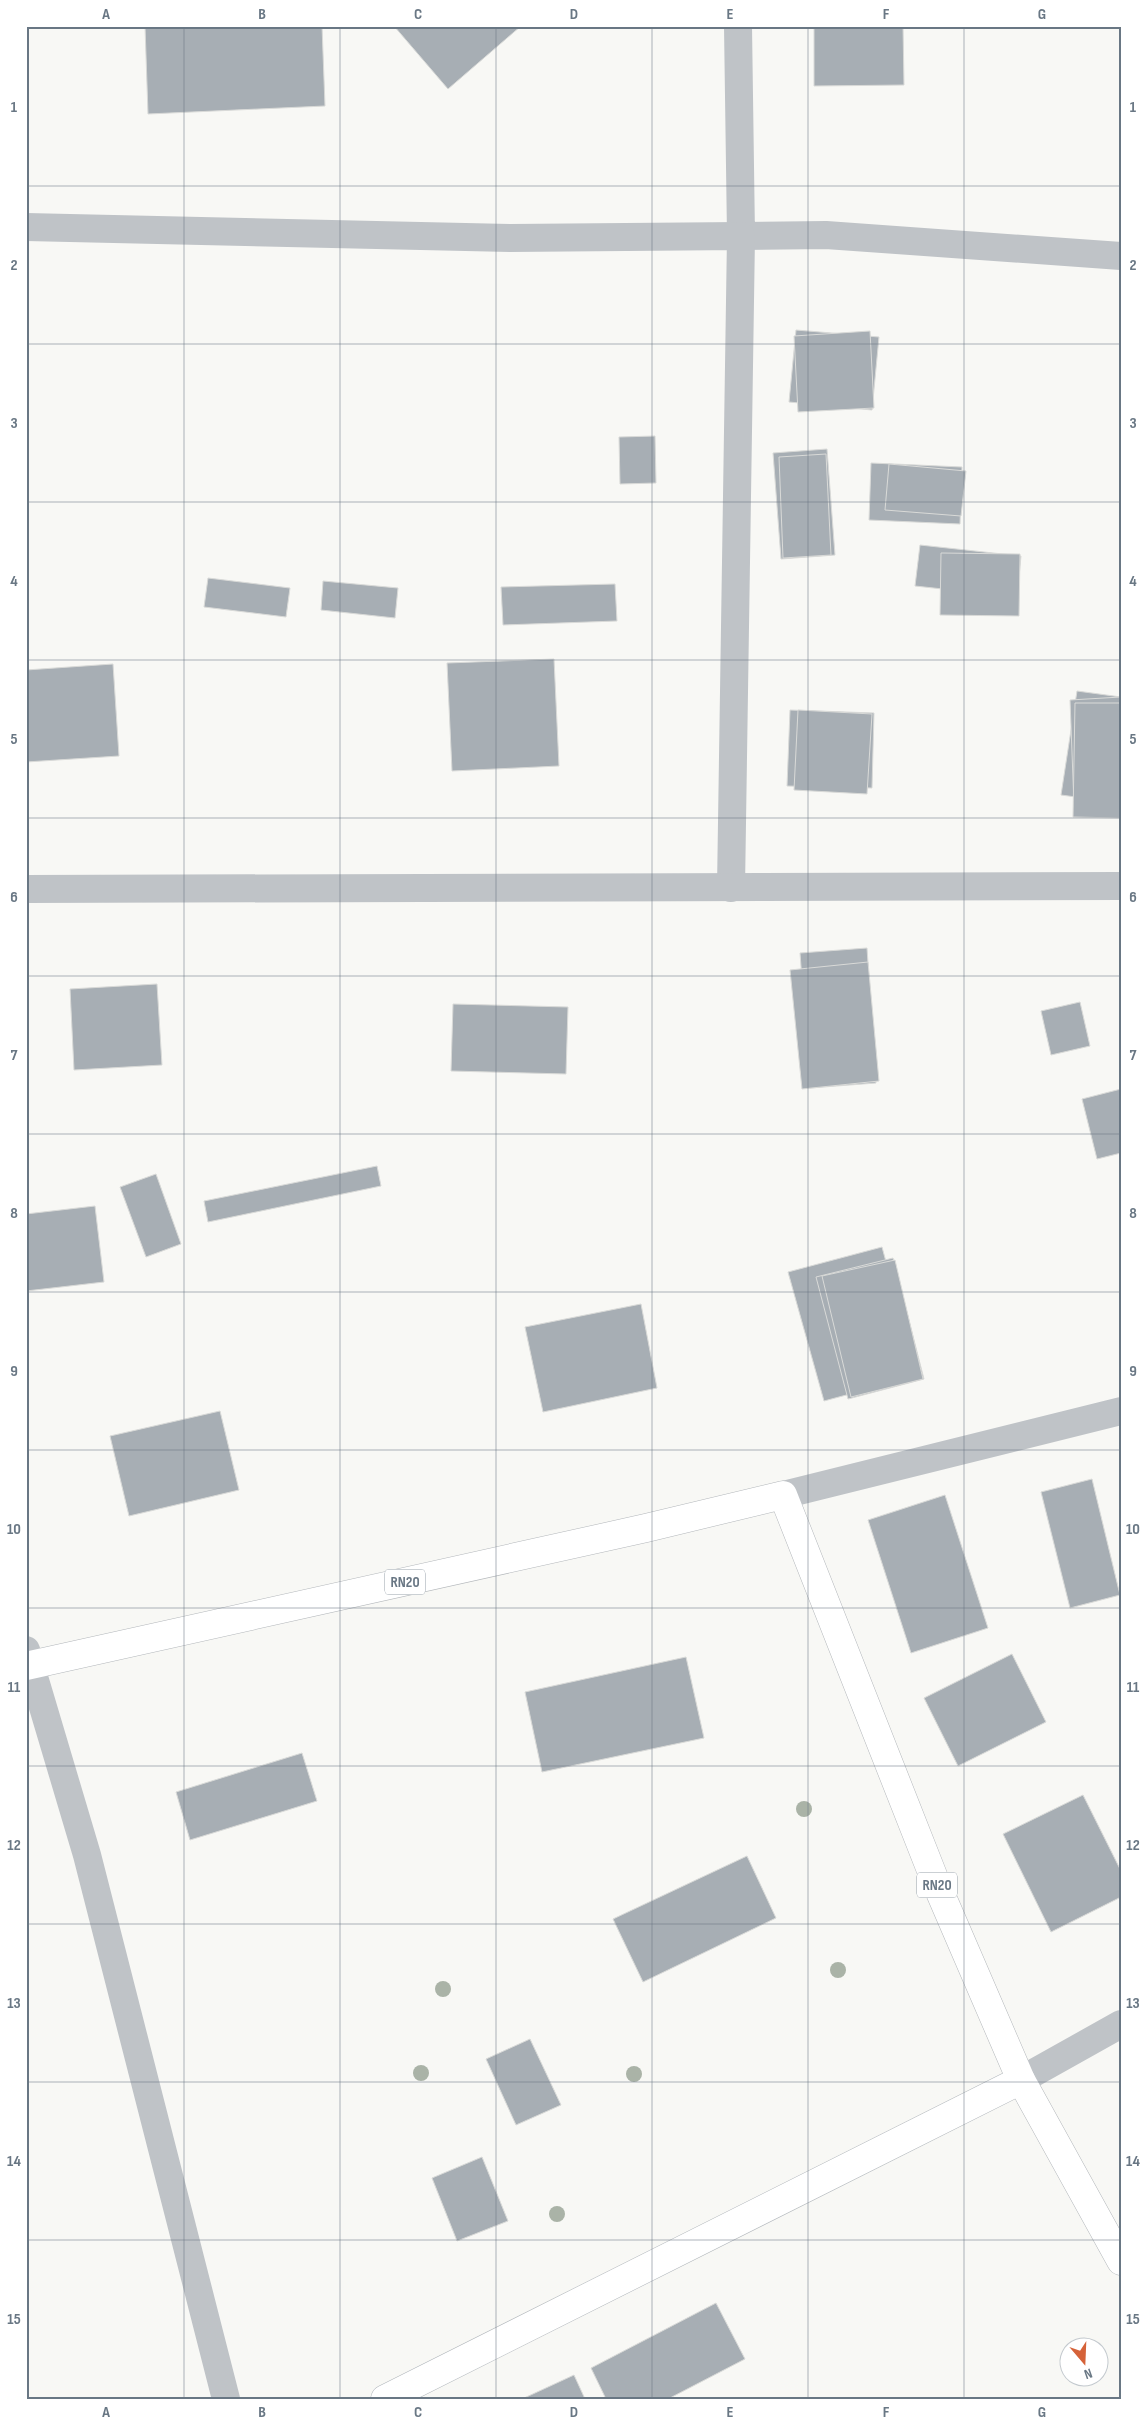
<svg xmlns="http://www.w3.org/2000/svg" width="1147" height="2425" font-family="'Sofia Sans Condensed',sans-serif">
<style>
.building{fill:#a7aeb4;stroke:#d9dad8}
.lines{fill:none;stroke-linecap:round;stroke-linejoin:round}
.secondary-casing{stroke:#b2b7bc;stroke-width:29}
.primary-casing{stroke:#b3b7bb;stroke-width:29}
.street{stroke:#bfc3c7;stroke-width:28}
.secondary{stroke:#fff;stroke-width:28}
.primary{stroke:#fff;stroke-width:28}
.tree{fill:#aab3a7}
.grid{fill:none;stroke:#697784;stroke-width:1;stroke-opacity:0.55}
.labels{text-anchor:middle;stroke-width:5;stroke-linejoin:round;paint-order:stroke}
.shield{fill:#fff;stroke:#96a0a9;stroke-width:1}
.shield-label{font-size:15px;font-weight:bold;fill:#697784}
.neatline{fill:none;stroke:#697784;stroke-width:2}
.grid-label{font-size:16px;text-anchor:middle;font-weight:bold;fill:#697784}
</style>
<rect width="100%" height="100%" fill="#f8f8f5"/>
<g class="building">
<polygon points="145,26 322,26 325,106 148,114"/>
<polygon points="394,26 521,26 448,89"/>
<polygon points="814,26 903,26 904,85 814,86"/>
<polygon points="796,330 879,337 872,410 789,402"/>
<polygon points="870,331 874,408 798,412 794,336"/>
<polygon points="655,436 656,483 620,484 619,437"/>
<polygon points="827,449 835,555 781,559 773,453"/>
<polygon points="826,454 831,555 783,558 779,457"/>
<polygon points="871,463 962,467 960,524 869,520"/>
<polygon points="889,464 966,471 961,516 885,510"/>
<polygon points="920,545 1021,556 1017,597 915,586"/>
<polygon points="941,553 1020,554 1019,616 940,615"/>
<polygon points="208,578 290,588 286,617 204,607"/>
<polygon points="323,581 398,588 395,618 321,610"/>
<polygon points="615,584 617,621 503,625 501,587"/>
<polygon points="554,659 559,766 452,771 447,663"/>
<polygon points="113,664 119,756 26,762 26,670"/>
<polygon points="1077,691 1121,697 1121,803 1061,795"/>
<polygon points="1121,697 1121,802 1074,805 1070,700"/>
<polygon points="1075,703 1121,703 1121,818 1073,817"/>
<polygon points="790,710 874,713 872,788 787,786"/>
<polygon points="798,710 872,714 867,794 794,790"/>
<polygon points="867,948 876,1083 810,1088 800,953"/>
<polygon points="868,962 879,1081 802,1089 790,970"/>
<polygon points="157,984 162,1065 74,1070 70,989"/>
<polygon points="1080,1002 1090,1046 1051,1055 1041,1011"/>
<polygon points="453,1004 568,1007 566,1074 451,1071"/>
<polygon points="1121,1089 1121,1153 1097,1159 1082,1099"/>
<polygon points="377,1166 381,1186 208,1222 204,1201"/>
<polygon points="156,1174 181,1244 146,1257 120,1187"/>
<polygon points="95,1206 104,1282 26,1291 26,1214"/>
<polygon points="882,1247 917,1376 824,1401 788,1272"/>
<polygon points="893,1258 924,1379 848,1399 816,1277"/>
<polygon points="895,1260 923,1379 851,1397 822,1276"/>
<polygon points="641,1304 657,1388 543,1412 525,1327"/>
<polygon points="220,1411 239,1490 129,1516 110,1436"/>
<polygon points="1092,1479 1120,1595 1070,1608 1041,1492"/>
<polygon points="945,1495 988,1628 911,1653 868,1520"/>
<polygon points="1012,1654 1046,1722 958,1766 924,1698"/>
<polygon points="686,1657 704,1738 542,1772 525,1692"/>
<polygon points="302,1753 317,1801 190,1840 176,1792"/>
<polygon points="1083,1795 1121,1871 1121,1897 1051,1932 1003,1834"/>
<polygon points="747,1856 776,1918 643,1982 613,1919"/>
<polygon points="530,2039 561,2105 516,2125 486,2059"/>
<polygon points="482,2157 508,2221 457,2241 432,2178"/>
<polygon points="716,2303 745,2359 668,2399 606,2399 591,2368"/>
<polygon points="574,2375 585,2399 522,2399"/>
</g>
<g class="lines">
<defs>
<polyline id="secondary" points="385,2399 1021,2080"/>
<polyline id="primary" points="26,1666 646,1528 783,1495 936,1883 1021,2080 1121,2261"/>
</defs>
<use href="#secondary" class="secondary-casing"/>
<use href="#primary" class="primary-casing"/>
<g class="street">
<polyline points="738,26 741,236 826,235 1121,256"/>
<polyline points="26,227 510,238 741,236 731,888"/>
<polyline points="26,889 1121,886"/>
<polyline points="783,1495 1121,1411"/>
<polyline points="26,1650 87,1855 226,2399"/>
<polyline points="1021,2080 1121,2024"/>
</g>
<use href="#secondary" class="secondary"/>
<use href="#primary" class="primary"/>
</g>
<g class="tree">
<circle cx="804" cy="1809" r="8"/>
<circle cx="838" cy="1970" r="8"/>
<circle cx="443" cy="1989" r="8"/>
<circle cx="421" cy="2073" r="8"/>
<circle cx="634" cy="2074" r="8"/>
<circle cx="557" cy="2214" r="8"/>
</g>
<path class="grid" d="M184 26V2399M340 26V2399M496 26V2399M652 26V2399M808 26V2399M964 26V2399M26 186H1121M26 344H1121M26 502H1121M26 660H1121M26 818H1121M26 976H1121M26 1134H1121M26 1292H1121M26 1450H1121M26 1608H1121M26 1766H1121M26 1924H1121M26 2082H1121M26 2240H1121"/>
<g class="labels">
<g class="shield">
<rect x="385" y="1569.5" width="40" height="25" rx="4"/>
<rect x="917" y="1872.5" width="40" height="25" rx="4"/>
</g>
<g class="shield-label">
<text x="405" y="1587">RN20</text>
<text x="937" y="1890">RN20</text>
</g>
</g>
<rect width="1147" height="2425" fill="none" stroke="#ffffff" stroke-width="55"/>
<g transform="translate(1084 2362) rotate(161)"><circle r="24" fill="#ffffff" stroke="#c3c9ce"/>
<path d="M0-4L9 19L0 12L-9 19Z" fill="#d56239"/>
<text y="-8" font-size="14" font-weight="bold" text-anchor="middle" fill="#697784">N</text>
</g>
<rect x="28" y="28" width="1092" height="2370" class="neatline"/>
<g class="grid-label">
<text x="106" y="19">A</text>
<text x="262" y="19">B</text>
<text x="418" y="19">C</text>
<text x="574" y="19">D</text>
<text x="730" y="19">E</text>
<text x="886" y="19">F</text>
<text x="1042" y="19">G</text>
<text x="14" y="112">1</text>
<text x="1133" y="112">1</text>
<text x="14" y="270">2</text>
<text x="1133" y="270">2</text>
<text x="14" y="428">3</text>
<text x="1133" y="428">3</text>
<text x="14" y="586">4</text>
<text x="1133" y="586">4</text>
<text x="14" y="744">5</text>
<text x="1133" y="744">5</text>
<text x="14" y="902">6</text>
<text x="1133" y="902">6</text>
<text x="14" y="1060">7</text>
<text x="1133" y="1060">7</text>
<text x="14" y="1218">8</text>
<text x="1133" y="1218">8</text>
<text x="14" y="1376">9</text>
<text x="1133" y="1376">9</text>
<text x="14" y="1534">10</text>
<text x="1133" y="1534">10</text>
<text x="14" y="1692">11</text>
<text x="1133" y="1692">11</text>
<text x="14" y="1850">12</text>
<text x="1133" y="1850">12</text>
<text x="14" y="2008">13</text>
<text x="1133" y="2008">13</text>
<text x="14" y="2166">14</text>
<text x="1133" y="2166">14</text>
<text x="14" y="2324">15</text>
<text x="1133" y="2324">15</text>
<text x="106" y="2417">A</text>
<text x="262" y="2417">B</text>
<text x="418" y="2417">C</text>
<text x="574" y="2417">D</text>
<text x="730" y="2417">E</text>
<text x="886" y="2417">F</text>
<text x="1042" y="2417">G</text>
</g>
</svg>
